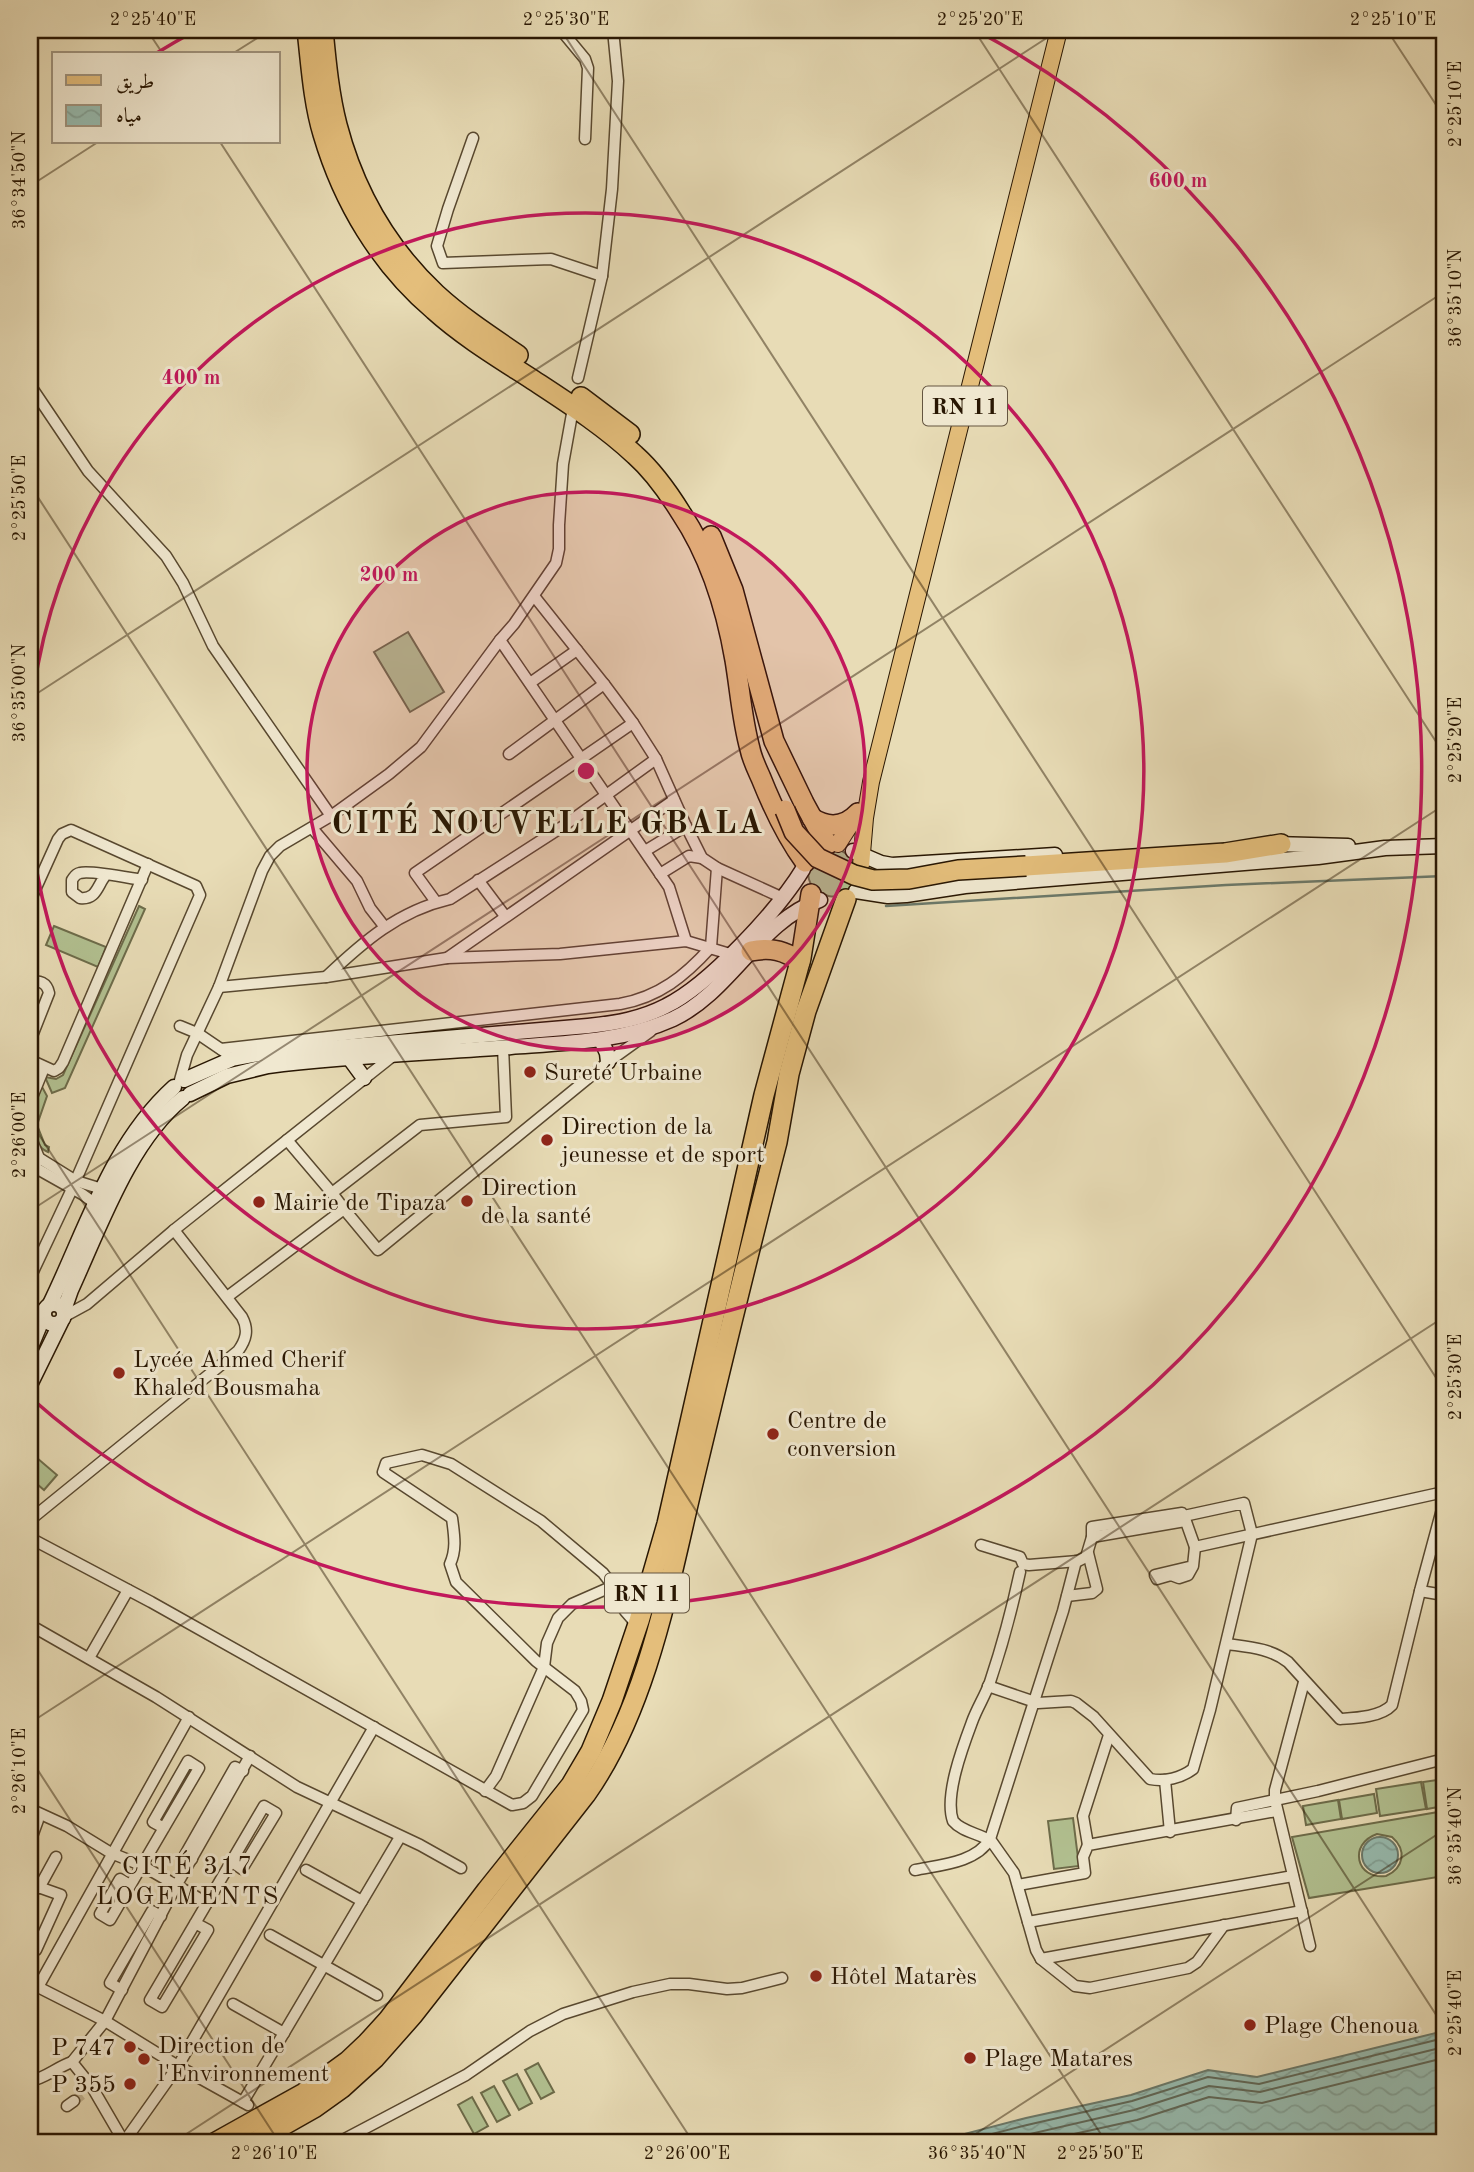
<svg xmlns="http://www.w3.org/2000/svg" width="1474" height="2172" font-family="'Old Standard TT',Amiri,serif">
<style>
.garden{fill:#b2c191;stroke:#6d6c4a;stroke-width:2;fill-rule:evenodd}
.water{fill:url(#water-waves);stroke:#6b796a;stroke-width:2}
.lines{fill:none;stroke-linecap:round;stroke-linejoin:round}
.shore{stroke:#606858;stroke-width:2}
.stream{stroke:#6b796a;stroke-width:2.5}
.street-tunnel{stroke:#c2b492;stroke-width:10;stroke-dasharray:10 5;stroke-linecap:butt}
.street-casing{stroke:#58482f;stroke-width:13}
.secondary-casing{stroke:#281602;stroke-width:17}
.primary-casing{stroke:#281602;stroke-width:18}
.highway-casing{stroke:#281602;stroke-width:22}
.street{stroke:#f0e8d0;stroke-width:10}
.secondary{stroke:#f0e8d0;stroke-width:14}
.primary{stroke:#e4be7b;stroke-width:16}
.highway{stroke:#e4be7b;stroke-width:19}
.highway-bridge-casing{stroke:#281602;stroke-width:22;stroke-linecap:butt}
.highway-bridge{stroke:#e4be7b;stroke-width:19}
.ticks{fill:none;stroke:#281602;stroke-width:2;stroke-opacity:0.45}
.ring{fill:none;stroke:#c2185b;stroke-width:3.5}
.poi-dot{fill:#8f2418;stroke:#f0e8d0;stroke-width:2.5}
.labels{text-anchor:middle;stroke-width:6;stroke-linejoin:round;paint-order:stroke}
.shield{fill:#f0e8d0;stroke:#645540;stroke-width:2}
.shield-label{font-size:23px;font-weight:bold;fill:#281602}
.poi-label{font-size:24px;fill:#281602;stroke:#f0e8d0;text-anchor:start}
.neighbourhood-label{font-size:26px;letter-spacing:2px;fill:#281602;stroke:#f0e8d0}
.district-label{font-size:32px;font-weight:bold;letter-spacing:2px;fill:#281602;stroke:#f0e8d0}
.centre{fill:#c2185b;stroke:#f0e8d0;stroke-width:3.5}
.ring-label{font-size:21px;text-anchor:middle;font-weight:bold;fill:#c2185b;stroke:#f0e8d0;stroke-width:6;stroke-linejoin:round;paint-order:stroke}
.neatline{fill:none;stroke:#281602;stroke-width:2.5}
.ticks-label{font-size:18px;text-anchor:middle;fill:#281602}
</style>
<defs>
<pattern id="water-waves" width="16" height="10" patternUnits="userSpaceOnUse" patternTransform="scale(1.75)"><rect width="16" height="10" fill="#97bbaf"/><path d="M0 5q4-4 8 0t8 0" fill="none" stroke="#82a095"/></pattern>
</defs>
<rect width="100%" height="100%" fill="#e8dcb6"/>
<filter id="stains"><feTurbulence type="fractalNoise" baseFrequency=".00286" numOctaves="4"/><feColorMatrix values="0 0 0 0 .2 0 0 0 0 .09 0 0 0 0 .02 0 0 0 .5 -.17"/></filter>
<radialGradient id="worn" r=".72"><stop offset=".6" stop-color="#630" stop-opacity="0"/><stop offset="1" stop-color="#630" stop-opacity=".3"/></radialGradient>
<g class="garden">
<polygon points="408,632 444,692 410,712 374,652"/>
<path d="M839 850C850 854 853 859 854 870 856 913 802 897 809 870 811 865 815 860 817 855Z"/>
<polygon points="139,906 145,909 65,1088 52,1093 45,1077 56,1079 63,1075"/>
<polygon points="54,926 106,947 98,967 46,945"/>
<path d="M41 1085 47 1096 37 1125 45 1145 49 1147 48 1152C41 1149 40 1146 36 1140 24 1118 33 1106 41 1085Z"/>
<polygon points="30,1452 57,1475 44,1490 30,1478"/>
<polygon points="1444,1779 1444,1806 1427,1809 1423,1782"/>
<polygon points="1421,1782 1426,1809 1380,1816 1376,1789"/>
<polygon points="1374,1794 1377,1813 1342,1819 1339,1800"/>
<polygon points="1338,1800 1341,1819 1306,1825 1303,1806"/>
<path d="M1444 1811V1876L1309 1898 1292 1837ZM1377 1834 1392 1837C1407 1850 1404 1868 1386 1876 1356 1880 1348 1844 1377 1834Z"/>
<polygon points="1073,1818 1079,1866 1054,1869 1048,1821"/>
<polygon points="538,2063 554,2092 541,2099 525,2070"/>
<polygon points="517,2074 532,2103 519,2110 503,2081"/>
<polygon points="494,2086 510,2115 497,2122 481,2093"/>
<polygon points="472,2097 488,2126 474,2134 458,2105"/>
</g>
<g class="water">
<circle cx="1380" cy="1855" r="18"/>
<polygon points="1444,2031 1444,2142 934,2142 1026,2118 1131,2095 1208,2070 1257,2077"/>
</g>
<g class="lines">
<g class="shore">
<polyline points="961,2142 1027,2125 1132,2101 1208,2077 1259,2084 1444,2038"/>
<polyline points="995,2142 1134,2110 1209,2086 1260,2092 1444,2047"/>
<polyline points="1038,2142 1137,2120 1209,2097 1262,2103 1444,2058"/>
</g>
<polyline class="stream" points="886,906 1226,885 1444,876"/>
<polyline class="street-tunnel" points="74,2101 83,2094"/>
<defs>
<g id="street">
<polyline points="561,30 585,59 588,68 585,139"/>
<polyline points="473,138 448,209 437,246 443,263 551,259 602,276"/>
<polyline points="578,378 602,276 612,189 618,81 613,30"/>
<polyline points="30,385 88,471 166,556 183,583 213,646 331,816"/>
<polyline points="534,596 604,684 633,723 656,759 686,826 702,858 717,868 783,898"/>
<polyline points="500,640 669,887 686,941"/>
<polyline points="530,683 577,650"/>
<polyline points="509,754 604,684"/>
<polyline points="312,828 357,881 370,908 384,926"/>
<polyline points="645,851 686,826"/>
<polyline points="660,874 689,856 702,858"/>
<path d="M106 875C97 885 97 900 80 898L72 892V880C75 876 75 874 80 873 90 870 129 878 142 880"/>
<polyline points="478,880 505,916"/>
<polyline points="30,901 58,839 62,834 71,830 196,886 200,895 72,1189 30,1278"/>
<polyline points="436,902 415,873 633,723"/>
<polyline points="447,958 674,800"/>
<path d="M326 977C363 942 398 911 450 899L562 827 656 759"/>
<path d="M30 983C39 979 47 983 49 993L30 1041"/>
<polyline points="219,987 326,977 447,958 560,954 686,941 730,954"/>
<polyline points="180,1026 197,1033 225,1052"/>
<path d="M221 1049 620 1004C659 997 685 976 711 947L717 868"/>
<polyline points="30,1060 54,1071 59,1068 63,1062 148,864"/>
<polyline points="180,1080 187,1055 219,987 262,871 270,856 280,846 331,816 389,774 421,747 500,640 514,624 556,563 559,549 559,525 563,464 572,414"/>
<polyline points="30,1102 44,1068"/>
<polyline points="30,1136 39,1158 37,1162"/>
<polyline points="287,1140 332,1193"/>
<polyline points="39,1158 76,1181 102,1189"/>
<polyline points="34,1167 82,1194 96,1204"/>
<polyline points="344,1209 332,1193 420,1125 506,1117 503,1047"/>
<polyline points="174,1230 394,1055"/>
<polyline points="227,1297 344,1209 378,1250 608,1062 651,1031"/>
<polyline points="1184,1516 1195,1547 1444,1492"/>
<path d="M30 1520 238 1351C246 1340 249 1330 242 1317L174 1230 87 1304 65 1316"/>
<path d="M30 1538 151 1602 512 1805 523 1803 532 1796 583 1710 581 1701 575 1691 536 1661 456 1582 450 1564C457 1549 454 1534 452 1518L383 1472 386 1463 422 1455 451 1464 541 1521 603 1573 613 1586 625 1611 638 1626"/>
<polyline points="981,1545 1020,1557 1023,1564 1029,1565 1078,1561 1086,1557 1092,1537 1185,1521"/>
<polyline points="1193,1566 1155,1575 1157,1579 1171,1575 1179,1578 1188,1575 1193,1566 1195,1547"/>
<path d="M1020 1572C1012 1609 1002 1646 990 1682 985 1696 977 1708 972 1722 963 1746 944 1796 953 1821 963 1833 980 1833 992 1842L1014 1873 1036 1950 1041 1959 1075 1986 1090 1988 1188 1968 1197 1962 1224 1925"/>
<polyline points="1420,1591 1444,1595"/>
<polyline points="1067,1596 1092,1593 1097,1589 1088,1553"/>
<polyline points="30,1625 156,1697 297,1787 420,1845 461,1868"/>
<path d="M1227 1644C1248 1647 1270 1648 1288 1662L1340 1719C1356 1718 1381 1717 1392 1705L1421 1587 1444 1502"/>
<polyline points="89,1658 128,1590"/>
<polyline points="1304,1682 1275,1790 1275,1800 1310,1946"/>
<path d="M988 1686 1038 1703 1071 1701 1076 1703 1094 1717 1150 1779C1165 1782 1181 1778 1193 1769L1210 1710 1252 1534 1244 1503 1184 1516 1182 1513 1092 1527V1537"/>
<polyline points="1165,1780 1170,1832"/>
<polyline points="485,1791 496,1776 544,1667 547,1643 558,1618 572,1604 613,1586"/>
<polyline points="30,1809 67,1826 111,1853 141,1865 207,1903"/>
<polyline points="1236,1820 1237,1808 1318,1791 1444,1759"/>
<polyline points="30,1842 38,1820"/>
<polyline points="1088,1845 1083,1816 1109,1735"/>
<polyline points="192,1859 185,1855 235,1767 243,1771"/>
<polyline points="306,1870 362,1901"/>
<path d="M915 1870C939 1865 976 1863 990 1839L1063 1611 1076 1561"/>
<polyline points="30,1884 61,1895 36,1950 30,1948"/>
<polyline points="130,1885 120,1879 100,1914 110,1920 199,1768 188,1761 153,1822 164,1828"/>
<polyline points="1018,1885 1085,1873 1083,1857 1088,1845 1276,1811"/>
<polyline points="39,1888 56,1857"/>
<polyline points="1028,1922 1293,1876"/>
<polyline points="195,1923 208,1930 162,2007 150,2000 264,1806 276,1813 242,1869 232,1862"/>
<polyline points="270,1935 377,1995"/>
<polyline points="1041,1959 1302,1911"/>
<polyline points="30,1983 105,2021 178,2066 124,2142"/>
<polyline points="38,1987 189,1717"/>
<polyline points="122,1990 110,1983 152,1911 161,1916"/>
<polyline points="233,2004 284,2033"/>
<path d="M30 2081C44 2079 57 2067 72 2062"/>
<polyline points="243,2102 400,1837"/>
<polyline points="248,2105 178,2066 374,1727"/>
<polyline points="67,2106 74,2101"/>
<polyline points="124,2142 92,2087 72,2062 105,2021 176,1886 250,1756"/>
<polyline points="339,2142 466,2075 530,2031 563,2014 633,1992 670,1984 689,1984 727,1989 742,1988 782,1978"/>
</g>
<g id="secondary">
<polyline points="1274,844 1348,846"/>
<polyline points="853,851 881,863 892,865 1055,855"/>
<polyline points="856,891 888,896 906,895 965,886 1318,857 1385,848 1444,846"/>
<polyline points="601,1040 607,1053 608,1062"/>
<polyline points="350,1059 364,1078"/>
<path d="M184 1080 232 1059 258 1054 588 1026C616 1023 641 1019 666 1006 709 985 778 910 803 869"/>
<path d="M190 1094 227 1076 268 1066C349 1056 430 1053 511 1047 566 1043 622 1042 673 1019 731 992 759 921 820 900"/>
<circle cx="54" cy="1314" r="10"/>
<path d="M50 1304C86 1230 111 1144 174 1087"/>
<path d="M64 1310 71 1290C100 1227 129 1142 183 1098"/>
<polyline points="30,1349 44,1315"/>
<polyline points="30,1385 61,1322"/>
</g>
<g id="primary">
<polyline points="838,844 856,816"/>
<polyline points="861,865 865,818 871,782 1059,30"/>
</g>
<g id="highway">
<path d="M307 30C311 64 313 101 323 134 343 202 380 264 434 310 464 337 499 358 533 380 568 403 604 426 635 455 653 471 668 492 681 513 711 558 726 608 735 660 740 690 742 720 750 749 752 759 757 769 761 778 773 808 786 836 805 862"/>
<path d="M323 30C326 61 329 94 337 125 354 190 387 248 436 294 461 317 490 336 518 355"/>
<polyline points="581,397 630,434"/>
<polyline points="711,536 733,590 774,741 804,803 822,836 828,844"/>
<path d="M812 818C829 829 845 827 858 813"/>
<polyline points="1026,866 1225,853 1281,844"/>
<path d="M751 951C770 947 785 950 800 962"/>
<polyline points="216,2142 304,2093 348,2061 367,2043 388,2020 487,1890 571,1785 591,1751 612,1701 639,1621 667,1524 764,1095 801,958 811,894"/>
<path d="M254 2142 314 2108 342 2088 375 2058 413 2015 586 1794C648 1706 669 1583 694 1479 721 1366 748 1254 777 1142L789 1074 806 1011 846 899"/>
</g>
</defs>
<use href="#street" class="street-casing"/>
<use href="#secondary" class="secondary-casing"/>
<use href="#primary" class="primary-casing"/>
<use href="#highway" class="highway-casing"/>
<use href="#street" class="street"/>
<use href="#secondary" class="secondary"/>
<use href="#primary" class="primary"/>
<use href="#highway" class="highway"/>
<defs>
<polyline id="highway-bridge" points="785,810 794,832 818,858 854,875 873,880 909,879 958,870 1026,866"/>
</defs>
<use href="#highway-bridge" class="highway-bridge-casing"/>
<use href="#highway-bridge" class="highway-bridge"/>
</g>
<path class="ticks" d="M147 30 163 54M561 30 1444 1390M974 30 1444 754M1387 30 1444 117M232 54 270 30M220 142 1444 2027M30 186 98 142M30 485 1106 2142M30 698 1059 30M30 1121 693 2142M30 1211 1444 292M30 1723 1444 805M30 1758 279 2142M174 2142 1444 1317M963 2142 1444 1830"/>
<circle cx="586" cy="771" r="279" fill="#c2185b" fill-opacity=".12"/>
<g class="ring">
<circle cx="586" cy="771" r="279"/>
<path d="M30 722A558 558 0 1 1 30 820"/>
<path d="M155 54A837 837 0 0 1 193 32M979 32A837 837 0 1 1 31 1398"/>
</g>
<g class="poi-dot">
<circle cx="530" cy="1072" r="7"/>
<circle cx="547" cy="1140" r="7"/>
<circle cx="467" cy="1201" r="7"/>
<circle cx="259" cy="1202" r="7"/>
<circle cx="119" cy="1373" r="7"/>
<circle cx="773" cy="1434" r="7"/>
<circle cx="816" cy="1976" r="7"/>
<circle cx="1250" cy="2025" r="7"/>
<circle cx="130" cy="2047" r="7"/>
<circle cx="970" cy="2058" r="7"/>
<circle cx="144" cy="2059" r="7"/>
<circle cx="130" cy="2084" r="7"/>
</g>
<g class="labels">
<g class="shield">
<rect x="923" y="386.5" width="84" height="39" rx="5"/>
<rect x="605" y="1573.5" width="84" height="39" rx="5"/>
</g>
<g class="shield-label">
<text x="965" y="414">RN 11</text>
<text x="647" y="1601">RN 11</text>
</g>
<g class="poi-label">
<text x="544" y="1080">Sureté Urbaine</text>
<text x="561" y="1134">Direction de la<tspan x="561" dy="28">jeunesse et de sport</tspan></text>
<text x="481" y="1195">Direction<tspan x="481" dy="28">de la santé</tspan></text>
<text x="273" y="1210">Mairie de Tipaza</text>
<text x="133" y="1367">Lycée Ahmed Cherif<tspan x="133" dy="28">Khaled Bousmaha</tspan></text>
<text x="787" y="1428">Centre de<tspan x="787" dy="28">conversion</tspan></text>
<text x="830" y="1984">Hôtel Matarès</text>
<text x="1264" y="2033">Plage Chenoua</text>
<text x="158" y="2053">Direction de<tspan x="158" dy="28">l'Environnement</tspan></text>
<text x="116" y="2055" text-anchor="end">P 747</text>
<text x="984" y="2066">Plage Matares</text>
<text x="116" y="2092" text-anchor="end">P 355</text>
</g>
<g class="neighbourhood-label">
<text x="188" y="1874">CITÉ 317<tspan x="188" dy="30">LOGEMENTS</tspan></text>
</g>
<g class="district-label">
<text x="548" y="833">CITÉ NOUVELLE GBALA</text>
</g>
</g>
<circle cx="586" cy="771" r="10" class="centre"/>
<g class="ring-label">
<text x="1178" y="187">600 m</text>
<text x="191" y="384">400 m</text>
<text x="389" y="581">200 m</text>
</g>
<rect width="1474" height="2172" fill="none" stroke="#e8dcb6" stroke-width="77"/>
<rect x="52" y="52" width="228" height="91" fill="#f0e8d0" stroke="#a0947e" stroke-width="2"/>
<rect x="66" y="75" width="35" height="10" fill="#e4be7b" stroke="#a0947e" stroke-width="2"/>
<text x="116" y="88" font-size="21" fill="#281602">طريق</text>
<rect x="66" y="105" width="35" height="21" fill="url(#water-waves)" stroke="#a0947e" stroke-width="2"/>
<text x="116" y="122" font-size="21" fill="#281602">مياه</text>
<rect x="38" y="38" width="1398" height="2096" class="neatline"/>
<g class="ticks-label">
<text x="153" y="25">2°25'40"E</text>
<text x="566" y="25">2°25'30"E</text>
<text x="980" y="25">2°25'20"E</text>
<text x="1393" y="25">2°25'10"E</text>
<text transform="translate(1455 104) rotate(-90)" y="6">2°25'10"E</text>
<text transform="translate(19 180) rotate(-90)" y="6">36°34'50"N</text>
<text transform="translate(1455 298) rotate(-90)" y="6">36°35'10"N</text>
<text transform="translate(19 498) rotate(-90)" y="6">2°25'50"E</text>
<text transform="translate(19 693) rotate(-90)" y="6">36°35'00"N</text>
<text transform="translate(1455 740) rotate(-90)" y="6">2°25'20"E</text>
<text transform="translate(19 1135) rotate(-90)" y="6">2°26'00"E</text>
<text transform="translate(1455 1377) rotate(-90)" y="6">2°25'30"E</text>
<text transform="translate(19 1771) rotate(-90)" y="6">2°26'10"E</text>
<text transform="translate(1455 1836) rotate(-90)" y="6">36°35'40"N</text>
<text transform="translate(1455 2013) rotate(-90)" y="6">2°25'40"E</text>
<text x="274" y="2159">2°26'10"E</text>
<text x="687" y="2159">2°26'00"E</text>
<text x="977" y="2159">36°35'40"N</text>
<text x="1100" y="2159">2°25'50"E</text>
</g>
<rect width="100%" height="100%" filter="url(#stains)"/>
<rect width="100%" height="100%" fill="url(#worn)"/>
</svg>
